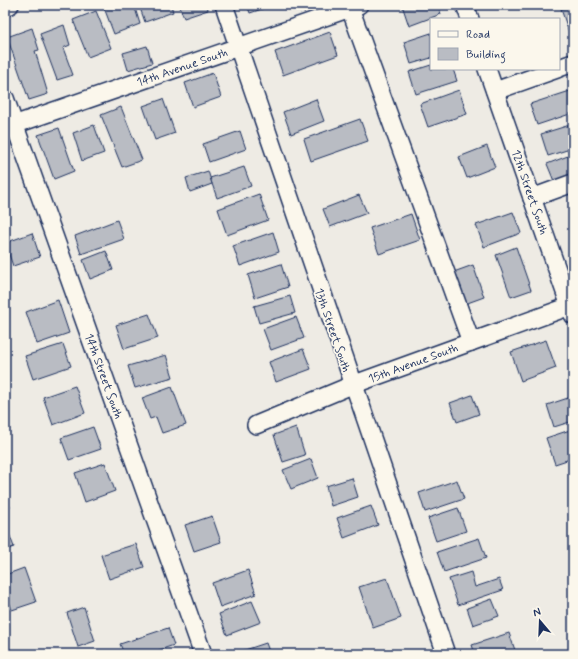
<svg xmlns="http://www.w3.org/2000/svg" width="578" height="659" font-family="Mynerve,sans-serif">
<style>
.building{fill:#b9bcc3;stroke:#1b2f5e}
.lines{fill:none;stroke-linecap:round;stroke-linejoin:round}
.minor-casing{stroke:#1b2f5e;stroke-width:20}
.minor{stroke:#fbf7ec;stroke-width:17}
.labels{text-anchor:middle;stroke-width:3.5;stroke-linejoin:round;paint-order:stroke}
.street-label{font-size:12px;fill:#1b2f5e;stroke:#fbf7ec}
</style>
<rect width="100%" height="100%" fill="#eeebe4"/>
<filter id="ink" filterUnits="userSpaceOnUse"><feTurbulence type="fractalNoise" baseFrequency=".025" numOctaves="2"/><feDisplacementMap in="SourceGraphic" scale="8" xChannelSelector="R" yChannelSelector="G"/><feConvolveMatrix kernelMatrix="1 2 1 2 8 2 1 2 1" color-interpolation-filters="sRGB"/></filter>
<g filter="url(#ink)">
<g class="building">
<polygon points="103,5 134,5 140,24 114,34"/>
<polygon points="139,5 171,5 173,12 145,22"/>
<polygon points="179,5 207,5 208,10 184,18"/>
<polygon points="247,5 267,5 268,7 250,13"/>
<polygon points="402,5 438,5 441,14 409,26"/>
<polygon points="573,5 573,37 571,38 561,9"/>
<polygon points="96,11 111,48 88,57 73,20"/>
<polygon points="64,25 70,45 63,48 73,75 57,80 40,34"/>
<polygon points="32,28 39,50 35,51 48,94 29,100 7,37"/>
<polygon points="330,32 338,55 283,75 275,52"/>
<polygon points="431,33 431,58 411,64 404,42"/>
<polygon points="147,46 152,63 128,70 123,53"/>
<polygon points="431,65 431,69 453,69 457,81 416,94 409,72"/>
<polygon points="213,73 221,97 193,107 185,83"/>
<polygon points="459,90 467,114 428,127 420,104"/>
<polygon points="573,90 573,113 537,125 530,104"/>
<polygon points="163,99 175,133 155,140 143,106"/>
<polygon points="316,99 324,121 291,134 283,112"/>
<polygon points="121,107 142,160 122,167 101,115"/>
<polygon points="360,119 368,141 311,161 304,139"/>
<polygon points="573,124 573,148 548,156 541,134"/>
<polygon points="94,125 104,153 82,161 73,133"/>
<polygon points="59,128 74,171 54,179 38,135"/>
<polygon points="240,131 246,149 209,162 203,144"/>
<polygon points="487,146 495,167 467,178 459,157"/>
<polygon points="573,154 573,174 554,181 547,164"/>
<polygon points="244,167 251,186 217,198 210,178"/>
<polygon points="208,171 212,184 190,192 186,178"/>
<polygon points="259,194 268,220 227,235 218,209"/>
<polygon points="359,195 367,213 330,227 323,209"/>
<polygon points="513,212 521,233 484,247 476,225"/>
<polygon points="411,214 420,240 379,254 370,228"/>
<polygon points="117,220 124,239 81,254 75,236"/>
<polygon points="273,232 279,252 240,266 233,246"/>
<polygon points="32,233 40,257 13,266 5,243"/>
<polygon points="516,247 531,290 511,297 496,255"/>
<polygon points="106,251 113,270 90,279 83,260"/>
<polygon points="281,264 288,287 255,298 248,275"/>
<polygon points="473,265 484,297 462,305 451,273"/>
<polygon points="290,296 295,313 259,323 254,306"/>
<polygon points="58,300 69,333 37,344 26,312"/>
<polygon points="149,314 158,338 124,349 116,325"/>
<polygon points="296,317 304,338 271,350 263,329"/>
<polygon points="546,340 556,368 521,381 511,352"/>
<polygon points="63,344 71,366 33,379 25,356"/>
<polygon points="303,349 311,369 276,382 269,362"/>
<polygon points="166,355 173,377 135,388 128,366"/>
<polygon points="75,386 85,413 53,425 43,397"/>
<polygon points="172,387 186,425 162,433 156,417 150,419 142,398"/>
<polygon points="472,395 479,414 457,422 450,403"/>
<polygon points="571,397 573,403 573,421 554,427 547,405"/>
<polygon points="93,427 101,449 69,460 61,438"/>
<polygon points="296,427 305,455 283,462 274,435"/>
<polygon points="573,429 573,458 555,464 546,438"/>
<polygon points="311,459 318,478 291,489 283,470"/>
<polygon points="105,463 115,491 85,502 75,473"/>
<polygon points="352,478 358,497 331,506 326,486"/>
<polygon points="457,480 464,499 425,512 419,493"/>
<polygon points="5,493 10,507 5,509"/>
<polygon points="371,506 378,525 344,538 337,518"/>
<polygon points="458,508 466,531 436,541 428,518"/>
<polygon points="573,514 573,527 569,515"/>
<polygon points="212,516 221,542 194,551 185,525"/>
<polygon points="5,523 14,547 5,550"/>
<polygon points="479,538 486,558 444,572 437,552"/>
<polygon points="136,544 144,567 109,579 101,555"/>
<polygon points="24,568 36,602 12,610 5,590 5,575"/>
<polygon points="248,570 256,594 220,607 212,583"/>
<polygon points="471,572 475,587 499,579 503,590 458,605 449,579"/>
<polygon points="387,578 401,618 373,628 359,587"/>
<polygon points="492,599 499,616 473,625 467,608"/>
<polygon points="252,601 261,622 227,635 219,614"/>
<polygon points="84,607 95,641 78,647 67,613"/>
<polygon points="168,628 174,645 148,654 124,654 120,644"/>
<polygon points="509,633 516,653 475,654 472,645"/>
<polygon points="266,643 270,654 233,654"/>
</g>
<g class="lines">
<defs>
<g id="minor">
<polyline points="224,5 446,654"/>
<polyline points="465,5 470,19"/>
<polyline points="5,7 10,5"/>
<polyline points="350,8 471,342"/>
<polyline points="559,68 573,63"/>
<polyline points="487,69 573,315"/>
<polyline points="495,91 557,69"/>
<polyline points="5,98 203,654"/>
<polyline points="5,128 359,5"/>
<polyline points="532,198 573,183"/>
<polyline points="256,425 352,385 573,305"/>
</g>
</defs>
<use href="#minor" class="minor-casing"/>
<use href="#minor" class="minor"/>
</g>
</g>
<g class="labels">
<g class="street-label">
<text transform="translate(182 67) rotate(-19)" y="4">14th Avenue South</text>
<text transform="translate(530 192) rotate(71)" y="4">12th Street South</text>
<text transform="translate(333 330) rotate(71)" y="4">13th Street South</text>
<text transform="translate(413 363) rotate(-20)" y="4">15th Avenue South</text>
<text transform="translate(104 376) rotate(70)" y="4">14th Street South</text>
</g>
</g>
<rect width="578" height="659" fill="none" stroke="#fbf7ec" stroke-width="20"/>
<rect x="10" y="10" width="558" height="639" fill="none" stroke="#1b2f5e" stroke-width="1.5" filter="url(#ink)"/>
<rect x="430" y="18" width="130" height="52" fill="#fbf7ec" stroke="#a1a7b3"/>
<rect x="438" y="31" width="20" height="6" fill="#fbf7ec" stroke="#a1a7b3"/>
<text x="466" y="38" font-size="12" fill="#1b2f5e">Road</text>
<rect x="438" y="48" width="20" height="12" fill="#b9bcc3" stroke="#a1a7b3"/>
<text x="466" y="58" font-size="12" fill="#1b2f5e">Building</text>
<g transform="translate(540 621) rotate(341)" stroke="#fbf7ec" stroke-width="3" paint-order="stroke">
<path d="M0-3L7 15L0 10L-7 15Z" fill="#1b2f5e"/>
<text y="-6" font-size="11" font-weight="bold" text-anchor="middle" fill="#1b2f5e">N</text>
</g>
</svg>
